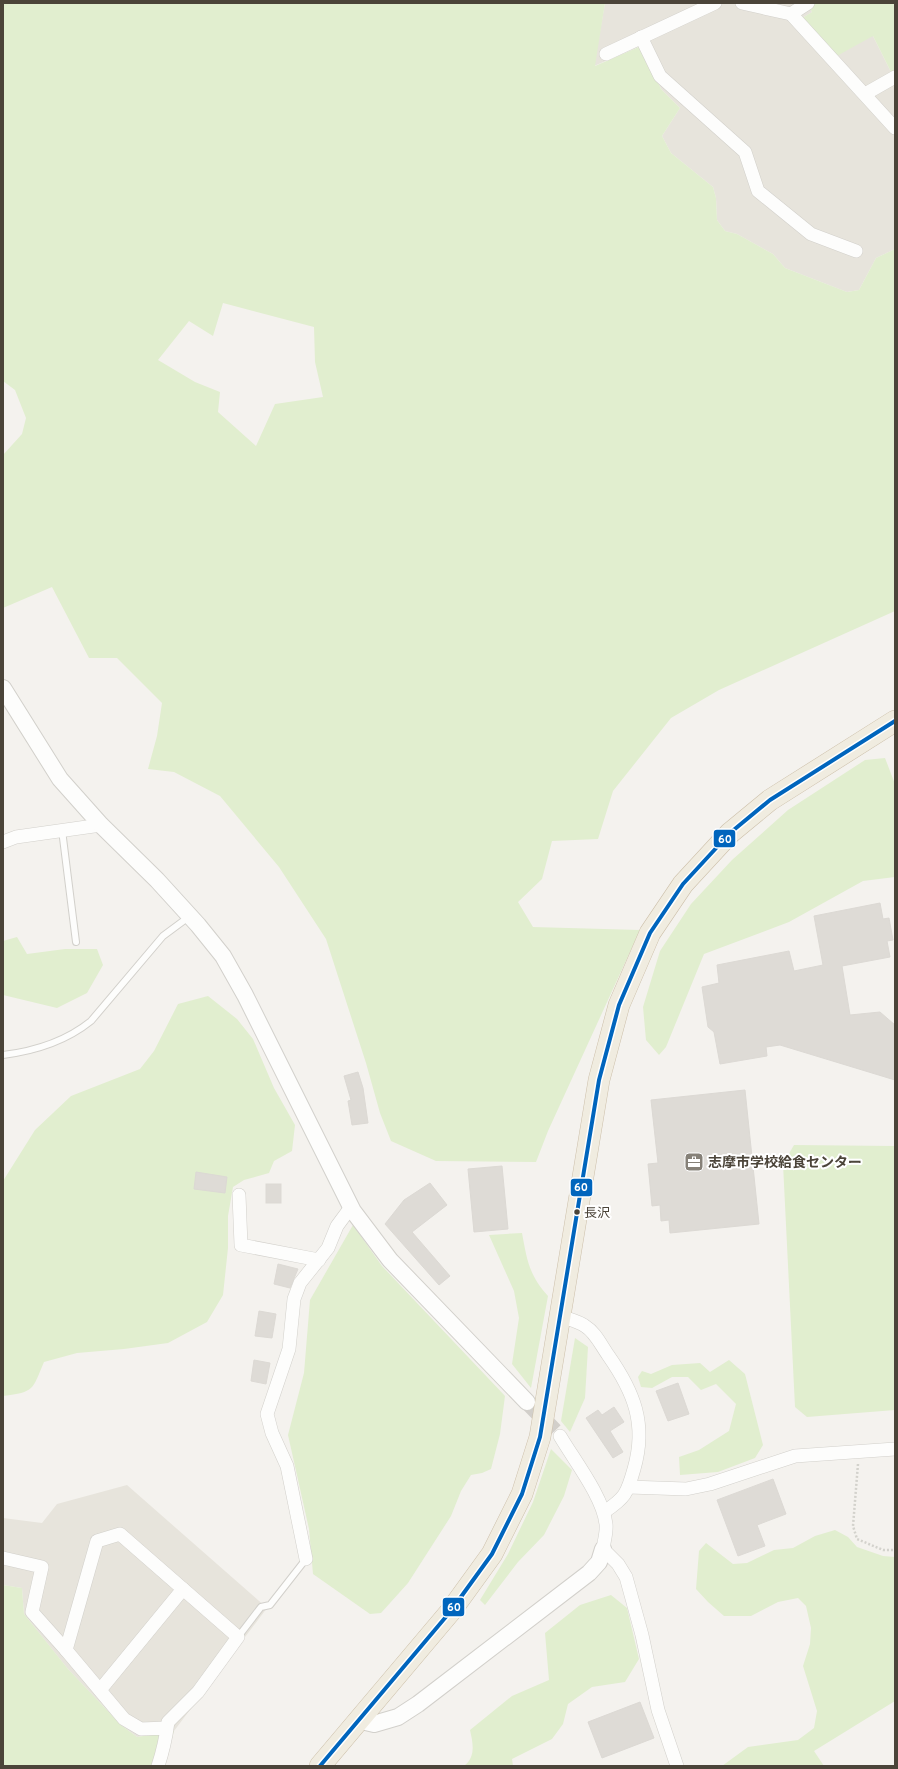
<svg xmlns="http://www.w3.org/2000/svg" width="898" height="1769" font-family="Overpass,'Noto Sans JP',sans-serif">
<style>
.residential{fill:#e7e4dc}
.green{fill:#e1eecf;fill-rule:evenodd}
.building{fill:#dedbd6;stroke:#dcd9d4}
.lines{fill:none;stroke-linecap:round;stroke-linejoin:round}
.tertiary-tunnel{stroke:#d2cfca;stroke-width:16;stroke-dasharray:16 8;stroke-linecap:butt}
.service-casing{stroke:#d2d0cb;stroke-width:8}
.minor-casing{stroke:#d2d0cb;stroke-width:14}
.tertiary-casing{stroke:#d2d0cb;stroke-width:18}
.trunk-casing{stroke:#ccbfa9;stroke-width:22}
.path{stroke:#d3d2cc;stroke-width:2.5;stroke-dasharray:2 2;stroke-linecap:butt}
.service{stroke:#fdfdfc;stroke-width:6}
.minor{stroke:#fdfdfc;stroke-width:13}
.tertiary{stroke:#fdfdfc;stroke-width:16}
.trunk{stroke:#f0ece0;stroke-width:21}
.bus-1-casing{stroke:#fff;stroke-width:7}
.bus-1{stroke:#0065bd;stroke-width:4}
.bus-dot{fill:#4b4439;stroke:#fff;stroke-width:1.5}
.labels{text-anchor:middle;stroke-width:4;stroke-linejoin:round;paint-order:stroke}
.bus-label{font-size:13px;fill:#4b4439;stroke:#fff;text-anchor:start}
.poi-label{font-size:14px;font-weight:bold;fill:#4b4439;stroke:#fff;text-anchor:start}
.line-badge{stroke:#fff;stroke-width:1.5}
.badge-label{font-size:11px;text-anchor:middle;font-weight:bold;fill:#fff}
</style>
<rect width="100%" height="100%" fill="#f4f2ee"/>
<g class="residential">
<polygon points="605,3 807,3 812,12 799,20 873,36 892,74 895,72 895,249 876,258 859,290 847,292 785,268 773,254 737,234 725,231 717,220 716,198 713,187 671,153 662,136 680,108 661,89 641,46 594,66"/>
<polygon points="127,1485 267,1608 174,1731 137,1737 121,1725 68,1669 24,1614 22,1588 3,1585 3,1518 42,1523 57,1504"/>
</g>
<g class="green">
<path d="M3 3H605L595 66 641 46 661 89 680 108 662 136 671 153 713 187 716 198 717 220 725 231 737 234 773 254 785 268 847 292 859 290 876 258 895 249V611L719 690 671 718 613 791 598 839 552 841 542 879 518 902 533 927 640 930 548 1131 536 1162 436 1161 391 1141 380 1113 366 1063 326 939 279 867 220 796 174 772 148 769 157 736 162 703 117 658H89L52 587 3 608V455L22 434 26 418 15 390 3 381ZM223 303 314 327 315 362 323 397 275 404 256 446 218 412 220 392 195 382 158 360 189 321 213 336Z"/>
<polygon points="807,3 895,3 895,72 892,74 873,36 835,57 799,20 812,12"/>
<polygon points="885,758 895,784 895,877 863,881 789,922 704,954 666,1047 659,1055 646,1040 643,1007 660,951 691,904 732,860 788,810 865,760"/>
<polygon points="17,937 27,954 65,949 97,949 103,965 87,993 57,1008 3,995 3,941"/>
<path d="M208 996 237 1019 253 1039 274 1088 295 1125 292 1151 274 1161 269 1173 244 1180 233 1187 228 1216V1248L223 1295 207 1322 168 1343 124 1349 77 1353 44 1362C32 1390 35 1392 3 1396V1181L35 1130 71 1096 140 1069 154 1051 178 1004Z"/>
<polygon points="794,1145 895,1146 895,1410 807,1417 795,1407 783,1164"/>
<polygon points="353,1225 382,1266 505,1396 500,1434 491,1469 482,1473 471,1475 461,1491 451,1516 408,1583 381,1613 370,1614 313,1574 309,1529 288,1435 304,1373 310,1300"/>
<path d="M522 1233C527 1260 529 1275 548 1296L531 1388 512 1364 519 1318 514 1291 489 1235Z"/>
<polygon points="575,1338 588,1347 585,1398 570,1432 561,1421"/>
<polygon points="729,1360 745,1374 763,1445 755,1458 718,1472 680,1475 679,1457 699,1450 729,1431 736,1404 716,1384 701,1390 688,1377 672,1377 652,1388 641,1387 638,1377 642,1371 651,1374 672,1365 700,1363 710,1372"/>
<polygon points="551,1449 572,1470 564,1496 544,1535 518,1562 485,1605 480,1600 508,1554 533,1502"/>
<polygon points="835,1530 848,1537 857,1547 883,1556 895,1557 895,1701 814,1751 824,1766 722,1766 748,1747 798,1740 814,1728 817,1711 803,1666 810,1644 811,1628 806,1606 798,1598 778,1602 751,1616 724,1616 708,1602 696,1589 699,1551 706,1543 733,1564 747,1563 774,1550 793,1548 815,1536"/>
<polygon points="3,1585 22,1588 24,1614 68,1669 121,1725 137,1737 174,1731 164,1766 3,1766"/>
<path d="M611 1595 627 1608 639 1659 625 1682 592 1687 568 1704 563 1724 552 1739 512 1759 513 1766H464C476 1757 473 1743 470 1730L512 1696 549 1680 545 1633 580 1605Z"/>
</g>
<g class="building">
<polygon points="880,903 883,919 889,918 893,940 887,941 890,957 842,966 850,1015 880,1012 895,1025 895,1080 780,1045 766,1047 767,1056 720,1064 714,1032 708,1027 702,987 719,983 717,965 789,951 794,971 823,965 814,916"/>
<polygon points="358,1072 363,1088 368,1123 352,1125 348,1101 351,1100 344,1076"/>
<polygon points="745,1090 759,1224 670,1233 669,1220 661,1221 660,1205 652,1206 648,1164 658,1163 651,1100"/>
<polygon points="502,1166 508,1229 474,1232 468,1169"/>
<polygon points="196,1172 227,1177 225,1193 194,1189"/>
<polygon points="430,1183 447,1205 412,1232 450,1276 439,1285 385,1224 404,1200"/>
<rect x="266" y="1184" width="15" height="19"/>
<polygon points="278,1264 298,1269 290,1288 274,1284"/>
<polygon points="259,1311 276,1314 272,1338 255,1336"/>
<polygon points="254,1360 270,1363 266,1384 251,1381"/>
<polygon points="678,1383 689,1414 668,1421 656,1391"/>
<polygon points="614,1407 624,1422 610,1431 623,1452 613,1458 586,1418 598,1410 602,1415"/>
<polygon points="773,1479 786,1514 757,1525 765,1546 738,1556 717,1500"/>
<polygon points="640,1702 654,1738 602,1758 588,1722"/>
</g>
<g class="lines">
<polyline class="tertiary-tunnel" points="527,1402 560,1436"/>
<defs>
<g id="service">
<polyline points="62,830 76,942"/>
<path d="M3 1055C35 1051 65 1042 91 1021L163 936 190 916"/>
<polyline points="238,1637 261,1607 270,1605 306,1559"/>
</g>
<g id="minor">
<polyline points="742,3 791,14 808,3"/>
<polyline points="791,14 895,128"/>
<polyline points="641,37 660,76 745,152 758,191 811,234 856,251"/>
<polyline points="606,54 715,3"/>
<polyline points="865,94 895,77"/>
<polyline points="3,842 16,837 101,825"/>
<polyline points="239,1195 241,1245 319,1260"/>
<path d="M560 1316C568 1319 578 1321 585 1326 595 1332 601 1345 608 1355 634 1392 647 1424 634 1469 627 1494 625 1498 604 1512"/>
<path d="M560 1436C574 1460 603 1497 606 1524 607 1532 604 1541 603 1549L618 1564 626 1577 642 1635 658 1710 677 1766"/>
<polyline points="629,1487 686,1489 710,1484 795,1456 895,1449"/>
<polyline points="3,1558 42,1567 32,1612 66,1650"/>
<polyline points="306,1559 287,1466 272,1433 267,1414 289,1349 294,1299 300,1283 328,1248 337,1226 351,1207"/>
<polyline points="100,1690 183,1589"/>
<path d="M158 1766C163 1751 166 1737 168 1722L198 1692 238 1637 120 1534 97 1541 66 1650 124 1719 141 1729 167 1728"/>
</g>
<g id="tertiary">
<polyline points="3,688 60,779 101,825 157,880 198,925 223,956 245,995 353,1211 390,1260 527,1402"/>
<polyline points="357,1720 374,1724 398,1717 418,1704 589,1573 599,1562 603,1549"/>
</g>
<polyline id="trunk" points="320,1766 450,1612 492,1554 522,1494 540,1437 599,1080 619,1005 650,933 683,884 730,833 770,800 895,721"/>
</defs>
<use href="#service" class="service-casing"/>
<use href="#minor" class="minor-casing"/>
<use href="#tertiary" class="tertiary-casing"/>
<use href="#trunk" class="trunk-casing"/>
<polyline class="path" points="858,1464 853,1526 857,1539 883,1550 895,1550"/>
<use href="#service" class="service"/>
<use href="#minor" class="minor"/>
<use href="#tertiary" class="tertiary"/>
<use href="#trunk" class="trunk"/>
<defs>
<polyline id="bus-1" points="320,1766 450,1612 492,1554 522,1494 540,1437 599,1080 619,1005 650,933 683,884 730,833 770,800 895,721"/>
</defs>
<use href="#bus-1" class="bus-1-casing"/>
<use href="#bus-1" class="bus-1"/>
</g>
<defs>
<symbol id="office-square" viewBox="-11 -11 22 22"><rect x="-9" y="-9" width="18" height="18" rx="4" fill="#868178" stroke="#fff"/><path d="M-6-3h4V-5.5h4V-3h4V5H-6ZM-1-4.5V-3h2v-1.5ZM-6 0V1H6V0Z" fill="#fff"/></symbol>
</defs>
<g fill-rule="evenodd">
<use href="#office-square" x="683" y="1151" width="22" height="22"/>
</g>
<circle class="bus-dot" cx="577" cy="1212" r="3.5"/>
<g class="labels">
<g class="bus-label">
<text x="584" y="1217">長沢</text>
</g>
<g class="poi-label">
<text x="708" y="1167">志摩市学校給食センター</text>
</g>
</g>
<g class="line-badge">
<rect x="713" y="829" width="23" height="19" rx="4" fill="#0065bd"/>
<rect x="570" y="1178" width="23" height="19" rx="4" fill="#0065bd"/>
<rect x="442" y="1597" width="23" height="20" rx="4" fill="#0065bd"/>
</g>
<g class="badge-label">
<text x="725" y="843">60</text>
<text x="581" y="1191">60</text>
<text x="454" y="1611">60</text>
</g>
<rect width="898" height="1769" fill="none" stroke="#4b4439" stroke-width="8"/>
</svg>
